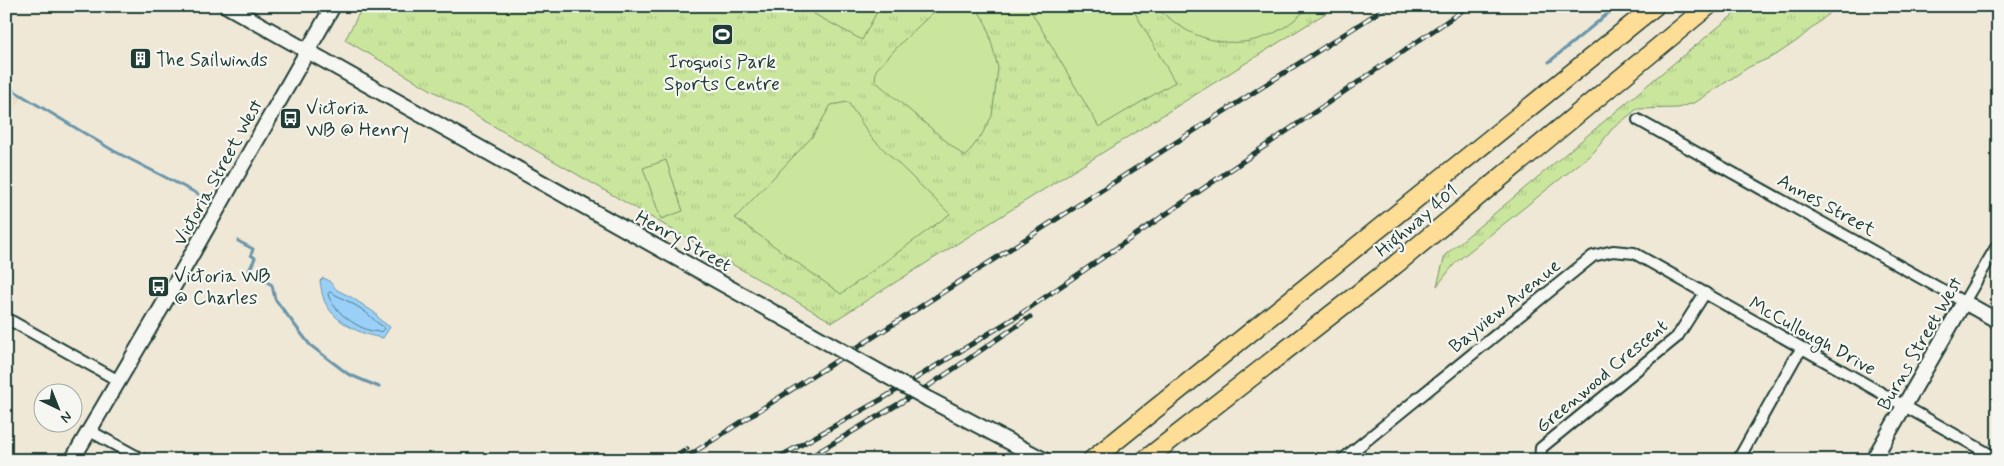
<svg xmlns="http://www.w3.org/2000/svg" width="2004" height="466" font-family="Mynerve,sans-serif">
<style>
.industrial{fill:url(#industrial-furrows)}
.grass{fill:url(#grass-tufts);stroke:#749268}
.garden{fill:#cae69d;stroke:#749268}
.water{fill:#9ad0f8;stroke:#6995aa}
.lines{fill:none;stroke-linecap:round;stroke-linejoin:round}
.shore{stroke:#507882;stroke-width:1}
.stream{stroke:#6995aa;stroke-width:3}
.street-casing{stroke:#1f3d34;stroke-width:14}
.secondary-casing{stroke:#1f3d34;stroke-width:18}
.highway-casing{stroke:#1f3d34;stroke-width:21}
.street{stroke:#f6f6f2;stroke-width:10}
.secondary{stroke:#f6f6f2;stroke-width:14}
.highway{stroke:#fedd96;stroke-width:18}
.rail-casing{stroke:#1f3d34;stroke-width:5}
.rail{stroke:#f6f6f2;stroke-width:3;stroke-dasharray:9;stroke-linecap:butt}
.secondary-bridge-casing{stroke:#1f3d34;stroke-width:18;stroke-linecap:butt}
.secondary-bridge{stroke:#f6f6f2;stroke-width:14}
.labels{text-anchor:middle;stroke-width:4.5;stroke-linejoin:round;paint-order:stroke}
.poi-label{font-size:19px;fill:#1f3d34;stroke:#f6f6f2;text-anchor:start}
.street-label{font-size:19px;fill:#1f3d34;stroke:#f6f6f2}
</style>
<defs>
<pattern id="industrial-furrows" width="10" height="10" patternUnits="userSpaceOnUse" patternTransform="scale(1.25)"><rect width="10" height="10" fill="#eadec3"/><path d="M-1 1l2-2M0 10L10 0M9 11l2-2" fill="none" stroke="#c8bfa8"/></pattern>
<pattern id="grass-tufts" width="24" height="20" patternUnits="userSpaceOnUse" patternTransform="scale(1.25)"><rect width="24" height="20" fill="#cae69d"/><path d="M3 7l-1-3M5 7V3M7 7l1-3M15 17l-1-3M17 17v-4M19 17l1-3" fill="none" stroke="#adc688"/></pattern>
</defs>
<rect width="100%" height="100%" fill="#efe8d6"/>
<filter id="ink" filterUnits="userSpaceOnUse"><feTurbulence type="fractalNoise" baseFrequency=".02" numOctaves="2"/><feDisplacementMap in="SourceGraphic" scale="10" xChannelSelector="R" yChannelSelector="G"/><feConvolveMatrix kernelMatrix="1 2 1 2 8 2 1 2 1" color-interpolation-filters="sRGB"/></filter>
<g filter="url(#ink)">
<polygon class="industrial" points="6,90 21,99 6,124"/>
<g class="grass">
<polygon points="363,6 1337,6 832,322 345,40"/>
<polygon points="1744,6 1838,6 1798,40 1776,55 1749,67 1696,102 1678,108 1637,109 1612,129 1594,152 1456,262 1437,286 1445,255 1657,77"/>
</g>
<g class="garden">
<polygon points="819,6 880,6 862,40 814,14"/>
<polygon points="940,6 976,6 987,26 998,68 992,116 981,136 965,157 875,81 876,70 905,39"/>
<polygon points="1028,6 1131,6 1175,82 1099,127"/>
<path d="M1165 6H1309C1277 42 1231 54 1186 30 1178 25 1169 18 1161 12Z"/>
<polygon points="848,102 871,137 950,214 841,294 735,218 812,137 831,105"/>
<polygon points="666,160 683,211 661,219 643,168"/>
</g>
<path class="water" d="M323 278 328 280 337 290 351 297 375 313 380 320 390 327 383 338C361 335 333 322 324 300 322 294 321 287 320 281Z"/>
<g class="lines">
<path class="shore" d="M330 292C343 299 360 306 371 317 376 321 378 324 384 327L383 331C366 336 332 312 328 294Z"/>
<g class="stream">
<polyline points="1549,62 1617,6"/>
<polyline points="6,86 114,151 198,194"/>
<polyline points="238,241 253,249 251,255 255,258 249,271 272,285 275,299 310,345 348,374 379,387"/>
</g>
<defs>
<g id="street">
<polyline points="1638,120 1964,302 1998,244"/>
<polyline points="6,318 119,381"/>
<polyline points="90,431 143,460"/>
<polyline points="1342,460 1593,256 1613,251 1634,253 1998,459"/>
<polyline points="1540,460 1541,448 1677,337 1705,293"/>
<polyline points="1738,460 1795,358 1802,349"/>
</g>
<g id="secondary">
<polyline points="227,6 812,334"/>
<polyline points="928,399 1044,460"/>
<polyline points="72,460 163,305 333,6"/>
<polyline points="1873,460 1964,302 1998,321"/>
</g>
<g id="highway">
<polyline points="1092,460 1655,6"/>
<polyline points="1145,460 1395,265 1708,6"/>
</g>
</defs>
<use href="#street" class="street-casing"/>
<use href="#secondary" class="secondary-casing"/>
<use href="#highway" class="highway-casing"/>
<use href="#street" class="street"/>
<use href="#secondary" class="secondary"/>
<use href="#highway" class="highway"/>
<defs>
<g id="rail">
<polyline points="671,460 687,449"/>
<polyline points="682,460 1388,6"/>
<polyline points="774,460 882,399 1019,315 1469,6"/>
<polyline points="805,460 930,385 1030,317"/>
</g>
</defs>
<use href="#rail" class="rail-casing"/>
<use href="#rail" class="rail"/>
<defs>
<polyline id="secondary-bridge" points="812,334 928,399"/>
</defs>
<use href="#secondary-bridge" class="secondary-bridge-casing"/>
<use href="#secondary-bridge" class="secondary-bridge"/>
</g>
</g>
<defs>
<symbol id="stadium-square" viewBox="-11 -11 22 22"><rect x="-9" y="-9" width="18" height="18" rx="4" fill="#1f3d34" stroke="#f6f6f2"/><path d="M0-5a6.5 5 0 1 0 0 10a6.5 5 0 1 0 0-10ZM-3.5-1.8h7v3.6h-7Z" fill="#fff"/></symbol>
<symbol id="building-square" viewBox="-11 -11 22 22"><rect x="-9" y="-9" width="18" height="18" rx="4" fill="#1f3d34" stroke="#f6f6f2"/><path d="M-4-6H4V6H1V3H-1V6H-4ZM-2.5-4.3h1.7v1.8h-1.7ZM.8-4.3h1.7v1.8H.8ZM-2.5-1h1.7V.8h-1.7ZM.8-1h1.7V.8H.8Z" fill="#fff"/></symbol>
<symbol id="bus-square" viewBox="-11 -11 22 22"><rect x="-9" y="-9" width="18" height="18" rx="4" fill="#1f3d34" stroke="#f6f6f2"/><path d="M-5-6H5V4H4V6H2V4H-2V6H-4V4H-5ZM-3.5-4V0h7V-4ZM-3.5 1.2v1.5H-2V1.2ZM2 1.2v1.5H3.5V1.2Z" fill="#fff"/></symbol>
</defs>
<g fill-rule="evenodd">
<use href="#stadium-square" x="710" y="22" width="25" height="25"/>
<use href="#building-square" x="128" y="46" width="25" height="25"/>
<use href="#bus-square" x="278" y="106" width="25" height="25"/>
<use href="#bus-square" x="146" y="274" width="25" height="25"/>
</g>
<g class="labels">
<g class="poi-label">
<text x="156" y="66">The Sailwinds</text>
<text x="722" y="68" text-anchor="middle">Iroquois Park<tspan x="722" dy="22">Sports Centre</tspan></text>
<text x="306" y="114">Victoria<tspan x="306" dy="22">WB @ Henry</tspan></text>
<text x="174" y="282">Victoria WB<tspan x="174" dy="22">@ Charles</tspan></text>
</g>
<g class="street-label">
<text transform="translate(217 172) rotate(-61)" y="7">Victoria Street West</text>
<text transform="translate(1827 204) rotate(29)" y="7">Annes Street</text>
<text transform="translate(1416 220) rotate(-40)" y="7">Highway 401</text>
<text transform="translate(684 240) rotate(29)" y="7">Henry Street</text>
<text transform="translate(1504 305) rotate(-39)" y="7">Bayview Avenue</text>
<text transform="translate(1813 335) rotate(29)" y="7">McCullough Drive</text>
<text transform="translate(1919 343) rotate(-60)" y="7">Burns Street West</text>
<text transform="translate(1601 375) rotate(-40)" y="7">Greenwood Crescent</text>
</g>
</g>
<rect width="2004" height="466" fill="none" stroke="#f6f6f2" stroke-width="25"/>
<rect x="12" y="12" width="1979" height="441" fill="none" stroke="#1f3d34" stroke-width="2" filter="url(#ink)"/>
<g transform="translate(58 408) rotate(137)"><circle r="24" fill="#f6f6f2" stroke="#a0aca6"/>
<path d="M0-4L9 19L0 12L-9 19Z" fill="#1f3d34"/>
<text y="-8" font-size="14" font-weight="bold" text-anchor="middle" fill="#1f3d34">N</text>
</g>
</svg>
